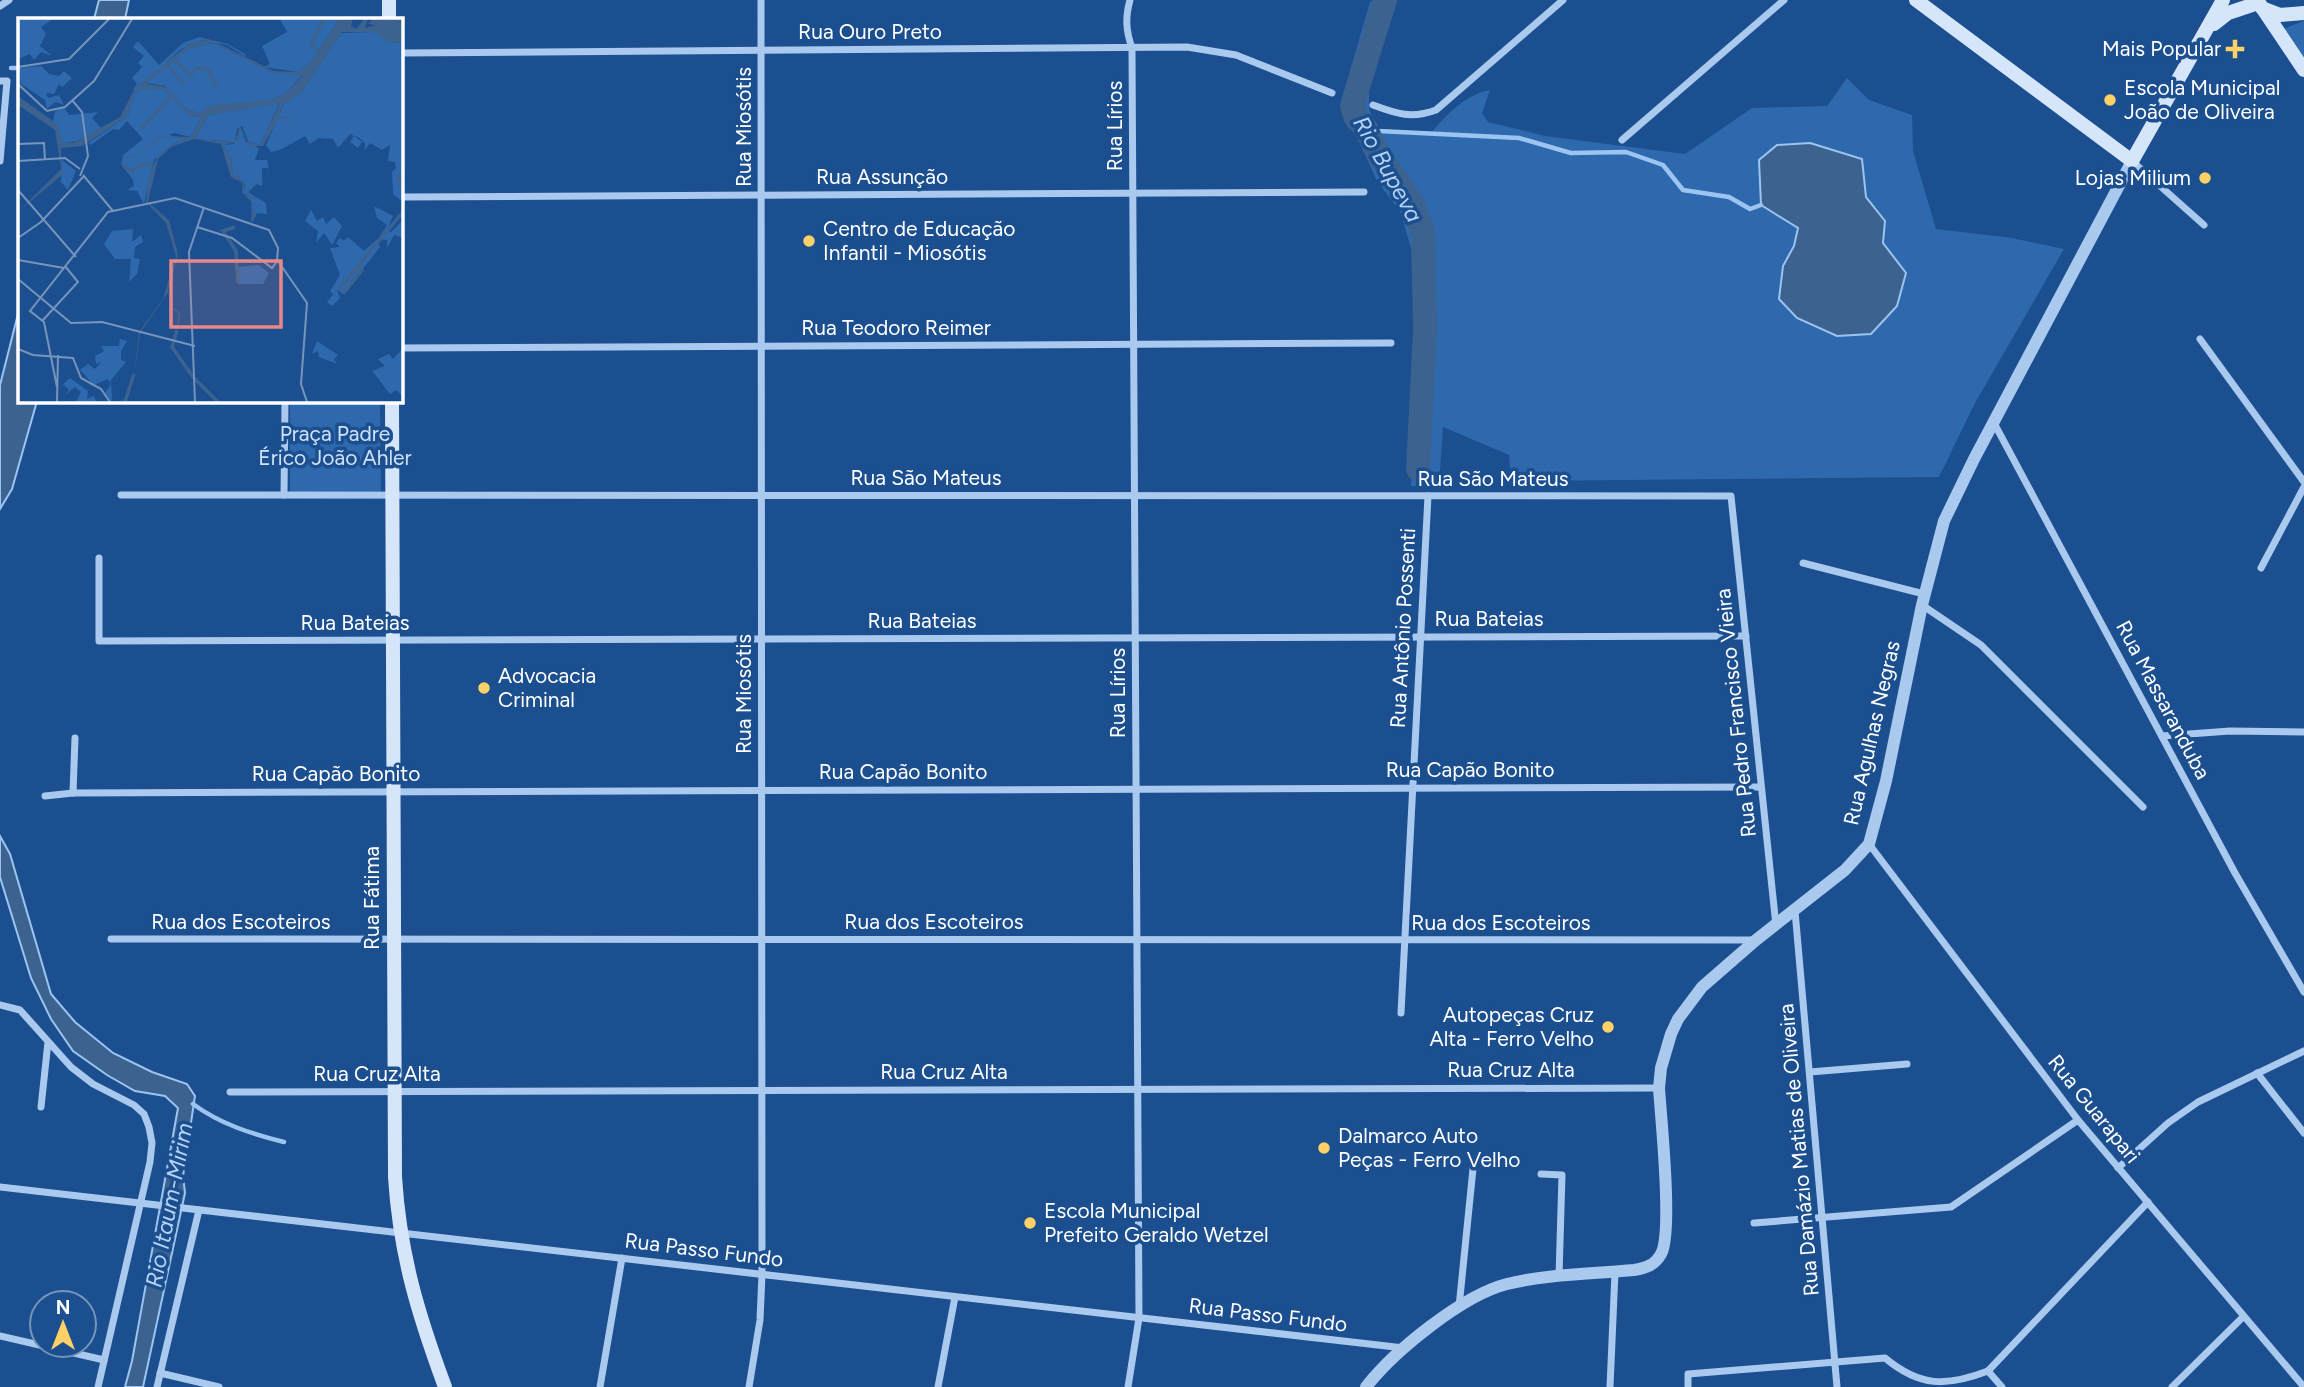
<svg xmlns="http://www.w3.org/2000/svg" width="2304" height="1387" font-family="Figtree,sans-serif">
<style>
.green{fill:#2e69ad}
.water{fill:#3c6290;stroke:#9cc4f0;stroke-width:2}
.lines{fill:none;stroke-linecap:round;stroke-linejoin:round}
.stream{stroke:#9cc4f0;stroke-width:4.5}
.river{stroke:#3c6290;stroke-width:24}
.minor{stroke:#a9c9ee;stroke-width:7}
.tertiary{stroke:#a9c9ee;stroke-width:12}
.secondary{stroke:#d6e6fa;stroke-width:14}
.poi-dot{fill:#ffd166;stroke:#1b4f8f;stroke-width:2.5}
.labels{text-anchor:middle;stroke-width:7;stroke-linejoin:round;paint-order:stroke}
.street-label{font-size:21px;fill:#fff;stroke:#1b4f8f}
.poi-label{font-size:21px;fill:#fff;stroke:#1b4f8f;text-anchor:start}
.park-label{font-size:21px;fill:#cfe3fa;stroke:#1b4f8f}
.water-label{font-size:23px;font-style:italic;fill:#b5d3f5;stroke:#1b4f8f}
.inset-river{fill:none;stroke:#3c6290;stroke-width:3.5}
.inset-road{fill:none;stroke:#7695bc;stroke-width:2}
.view{fill:#e88989;fill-opacity:0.15;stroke:#e88989;stroke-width:3.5}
.inset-edge{fill:none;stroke:#fff;stroke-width:3.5}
</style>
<rect width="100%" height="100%" fill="#1b4f8f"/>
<g class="green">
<path d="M1379 0H1396L1369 73V109L1379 131 1431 133C1446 115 1466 94 1490 90L1482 113 1488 122 1545 136 1685 154 1752 108 1827 106 1847 78 1869 100 1912 115 1913 151 1936 229 2012 238 2064 249 1975 403 1939 477 1511 481 1509 455 1443 427 1439 486H1411L1416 266 1401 213 1377 181 1341 102 1370 2Z"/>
<polygon points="2304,21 2304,59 2283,29"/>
<polygon points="290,401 380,401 381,492 290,492"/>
</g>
<g class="water">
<polygon points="99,0 129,0 125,19 94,19"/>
<polygon points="1810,143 1862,159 1866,197 1885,221 1883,243 1906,273 1897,306 1871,334 1837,336 1797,318 1779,299 1783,266 1794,246 1798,228 1761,205 1759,160 1777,145"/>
<polygon points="19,310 19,401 37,401 12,489 0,509 0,385"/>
<polygon points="0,836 10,854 51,994 75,1022 113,1053 152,1072 187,1084 195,1096 183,1176 185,1193 143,1387 125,1387 132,1361 178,1108 165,1096 135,1091 107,1075 73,1051 51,1019 31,978 0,877"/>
</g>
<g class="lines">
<g class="stream">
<polyline points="11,68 19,68"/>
<polyline points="1365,127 1379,131 1519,138 1571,153 1626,152 1663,165 1683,190 1729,197 1750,209 1761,205"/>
<path d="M193 1104C220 1124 252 1134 284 1142"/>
</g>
<polyline class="river" points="1385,0 1352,106 1356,118 1365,127 1378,153 1412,203 1423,233 1425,330 1418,469"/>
<g class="minor">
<polyline points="0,6 9,0"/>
<polyline points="401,53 1187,47 1236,55 1332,93"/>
<polyline points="0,81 7,81 0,161"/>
<path d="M1373 105C1397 114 1412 119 1436 110L1563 0"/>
<polyline points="1622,140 1784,0"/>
<polyline points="2132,161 2204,225"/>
<polyline points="401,197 1364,192"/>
<polyline points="2200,339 2304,482"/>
<polyline points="401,348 1391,343"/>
<polyline points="1994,423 2235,873 2304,992"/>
<polyline points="121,495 1731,496 1776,926"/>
<polyline points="284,495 285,401"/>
<polyline points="99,558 99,641 1746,636"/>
<polyline points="1803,563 1924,594"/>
<polyline points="2261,568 2304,487"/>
<polyline points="1922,605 1981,645 2143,807"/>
<polyline points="2162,736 2230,731 2304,732"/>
<polyline points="73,793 75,738"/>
<polyline points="45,796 73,793 1761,787"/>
<polyline points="1869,844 2078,1120 2304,1387"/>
<polyline points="1795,911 1837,1387"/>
<polyline points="111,939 1755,940"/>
<polyline points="0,1005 20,1010 71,1067 93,1084 134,1105 144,1114 149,1127 152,1143 150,1162 98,1387"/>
<polyline points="1401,1013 1428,496"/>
<polyline points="1810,1072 1907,1064"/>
<polyline points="2257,1073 2304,1133"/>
<polyline points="230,1092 1659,1088"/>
<polyline points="41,1107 48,1042"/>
<polyline points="2118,1168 2168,1123 2198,1102 2304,1051"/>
<polyline points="1541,1174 1562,1175 1559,1276"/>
<polyline points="0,1187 1404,1348"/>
<polyline points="1754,1223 1951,1207 2078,1120"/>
<polyline points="1459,1307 1474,1159"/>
<polyline points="0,1336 104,1360"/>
<polyline points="1988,1371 2002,1387"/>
<polyline points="160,1373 219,1387"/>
<polyline points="157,1387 199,1210"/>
<polyline points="600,1387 622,1258"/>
<polyline points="749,1387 760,1320 762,1274 761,0"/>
<polyline points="938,1387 955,1297"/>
<path d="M1128 1387 1139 1318 1132 48C1126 31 1125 18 1130 0"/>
<polyline points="1610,1387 1615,1272"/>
<path d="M1688 1387V1374L1885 1358C1920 1387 1946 1387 1988 1371L2148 1202"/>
<polyline points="2172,1387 2243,1317"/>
</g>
<path class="tertiary" d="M1366 1387C1394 1351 1463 1295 1507 1284 1548 1274 1592 1274 1634 1270 1646 1268 1655 1265 1661 1254 1673 1233 1661 1119 1659 1088L1661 1068 1671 1034 1678 1019 1702 987 1756 940 1845 870 1869 844 1886 781 1922 605 1944 521 1974 459 2132 161"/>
<g class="secondary">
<polyline points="389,0 389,19"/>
<polyline points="1916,0 2132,161 2223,0"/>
<polyline points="2257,0 2304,70"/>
<polyline points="2262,8 2280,15 2304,13"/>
<polyline points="2214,24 2228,13 2258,3"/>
<path d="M392 401 395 1177C400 1255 418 1314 445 1387"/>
</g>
</g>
<g class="poi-dot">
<path d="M2231.5 38.5h7v7h7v7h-7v7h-7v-7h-7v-7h7z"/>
<circle cx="2110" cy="100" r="7"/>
<circle cx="2205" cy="178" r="7"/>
<circle cx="809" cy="241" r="7"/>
<circle cx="484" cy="688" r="7"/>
<circle cx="1608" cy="1027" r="7"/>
<circle cx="1324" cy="1148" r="7"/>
<circle cx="1030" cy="1223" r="7"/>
</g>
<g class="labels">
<g class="street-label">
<text x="870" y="39">Rua Ouro Preto</text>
<text transform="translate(1115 126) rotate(-90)" y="7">Rua Lírios</text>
<text transform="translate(744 127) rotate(-90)" y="7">Rua Miosótis</text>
<text x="882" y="184">Rua Assunção</text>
<text x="896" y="335">Rua Teodoro Reimer</text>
<text x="926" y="485">Rua São Mateus</text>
<text x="1493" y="486">Rua São Mateus</text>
<text x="1489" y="626">Rua Bateias</text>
<text x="922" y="628">Rua Bateias</text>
<text x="355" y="630">Rua Bateias</text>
<text transform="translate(1403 628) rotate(-87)" y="7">Rua Antônio Possenti</text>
<text transform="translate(1118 693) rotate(-90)" y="7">Rua Lírios</text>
<text transform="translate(744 694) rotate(-90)" y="7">Rua Miosótis</text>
<text transform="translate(2163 700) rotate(62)" y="7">Rua Massaranduba</text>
<text transform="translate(1736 713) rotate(-96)" y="7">Rua Pedro Francisco Vieira</text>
<text transform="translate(1872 733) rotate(-77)" y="7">Rua Agulhas Negras</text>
<text x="1470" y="777">Rua Capão Bonito</text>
<text x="903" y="779">Rua Capão Bonito</text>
<text x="336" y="781">Rua Capão Bonito</text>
<text transform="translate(372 898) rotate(-90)" y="7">Rua Fátima</text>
<text x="241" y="929">Rua dos Escoteiros</text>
<text x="934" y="929">Rua dos Escoteiros</text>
<text x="1501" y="930">Rua dos Escoteiros</text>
<text x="1511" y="1077">Rua Cruz Alta</text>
<text x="944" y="1079">Rua Cruz Alta</text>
<text x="377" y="1081">Rua Cruz Alta</text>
<text transform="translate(2094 1109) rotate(51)" y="7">Rua Guarapari</text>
<text transform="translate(1799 1150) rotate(-95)" y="7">Rua Damázio Matias de Oliveira</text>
<text transform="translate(704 1250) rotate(7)" y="7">Rua Passo Fundo</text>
<text transform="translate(1268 1315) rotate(7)" y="7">Rua Passo Fundo</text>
</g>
<g class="poi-label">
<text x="2221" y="56" text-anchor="end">Mais Popular</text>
<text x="2124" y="95">Escola Municipal<tspan x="2124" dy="24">João de Oliveira</tspan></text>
<text x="2191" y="185" text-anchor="end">Lojas Milium</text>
<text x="823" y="236">Centro de Educação<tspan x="823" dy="24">Infantil - Miosótis</tspan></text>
<text x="498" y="683">Advocacia<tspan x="498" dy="24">Criminal</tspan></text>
<text x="1594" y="1022" text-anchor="end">Autopeças Cruz<tspan x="1594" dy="24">Alta - Ferro Velho</tspan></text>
<text x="1338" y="1143">Dalmarco Auto<tspan x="1338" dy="24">Peças - Ferro Velho</tspan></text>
<text x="1044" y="1218">Escola Municipal<tspan x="1044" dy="24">Prefeito Geraldo Wetzel</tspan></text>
</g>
<g class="park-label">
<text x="335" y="441">Praça Padre<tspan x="335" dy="24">Érico João Ahler</tspan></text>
</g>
<g class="water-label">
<text transform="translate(1388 169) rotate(61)" y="8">Rio Bupeva</text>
<text transform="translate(169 1205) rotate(-79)" y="8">Rio Itaum-Mirim</text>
</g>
</g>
<g transform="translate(18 18)">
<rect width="385" height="385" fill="#1b4f8f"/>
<path d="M0 1H35L23 9 28 16 22 28 34 38 23 34 16 42 12 36 0 41ZM262 1H321L292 45 280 54 246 49 252 46 244 28 269 14ZM357 14 370 24 385 25V184L375 176 374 154 378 150 377 144 370 143 372 127 364 132 352 125 347 132V125L340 119 336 118 344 124 340 130 332 124 336 118 332 116 320 130 315 121 301 120 292 126 287 118 262 132 253 134 248 127 266 85 284 74 323 15ZM181 19 210 26 227 36 228 39 209 27 185 22 163 31 140 52 172 30 195 25 255 55 284 57 267 76 252 82 181 95 169 91 147 68 127 65 115 72 119 65 114 60 124 49 120 45 126 38 115 29 120 23 141 47 165 25ZM23 48 31 56 41 58 46 53 54 60 44 69 41 66 36 76 28 75 30 80 41 77 46 87 37 84 29 91 27 82 3 66 0 50ZM125 69 147 72 172 98 183 99 173 119 156 115 151 117 168 121 153 127 136 142 126 186 119 173 109 172 116 168 115 162 103 146 105 137 125 121 109 103 101 112 95 111 73 127 70 125 110 98 116 76ZM262 84 242 127 231 124 224 108 219 111 217 124 177 121 191 97ZM46 90 51 97 80 94 74 100 83 110 64 123 45 125 35 104 37 93ZM223 111 228 124 241 130 237 142H249L250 147 252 167 250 150H244V168L239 166 230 174 248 185 249 196 239 195 234 205 233 179 226 175 227 165 215 157 213 140 205 127 216 126ZM44 142 58 153 50 172 43 164ZM356 188 375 198 369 212 373 214 385 202V220L376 217 369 230V222L360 221 369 207 359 200ZM293 192 299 203 305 199 308 206 316 199 324 208 314 227 306 215 298 225 300 213 287 203ZM115 211 114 224 123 217 125 224 117 229 116 240 122 241 119 256 111 264 113 241H97L86 226 94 213ZM330 219 346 233 359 221 362 229 325 276 319 272 322 280 314 288 309 284 315 276 312 273 322 257 312 230 322 229 318 225 322 220 326 223ZM219 243V249L241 247 251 255 245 266H220L217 248ZM102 321 109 323 103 333V342L108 344 93 362 94 384 87 375 93 366 90 361 76 367 62 352 70 346 77 351 83 344 78 346 77 338 86 333 83 328H101ZM299 323 320 337 316 341 319 346 301 339 300 333 294 336ZM385 330V377L384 378 378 372 372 376 354 353 367 348 360 341 371 336 375 341ZM52 360 70 373 69 381 76 378 78 384H58L63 374 57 369 46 378 51 372 45 366Z" fill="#2e69ad"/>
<path d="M321 1H335L333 8 338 11 346 1H350L347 10 358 7 350 6 355 1H385V25L370 24 356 14H324L284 74 264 88 261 98 267 99 274 101 286 119 274 102 261 100 245 128H232L223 111 220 124 205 127 213 140 215 157 219 159 218 152 219 151H221L231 154 219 151 222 162 232 168 240 163 243 162 245 163 244 167 242 163 234 168 226 166 227 176 234 179 242 183 233 180 235 185 237 196V199L233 204 235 186 224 174 225 165 213 159 203 126 176 121 153 129 140 141 130 184 151 202 160 236 150 273 155 290 162 295V300L158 315 161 296 155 291 150 275 122 315 116 360 121 314 145 281 158 238 148 205 128 184 131 157 140 138 153 127 167 121 144 119 122 135 116 138 106 140 104 148V143L105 140 107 139 121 135 142 118 173 119 183 99 172 98 147 72 122 71 116 76 110 98 64 128 43 130 44 157 0 194 43 151 37 112 0 87V78L39 106 45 125H55L102 99 117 70 171 26 191 21 256 53 280 54 292 45ZM195 25 255 55 284 58 267 76 252 82 193 87 181 95 169 91 149 69 128 66 170 31ZM262 85 242 127 231 124 222 108 217 124 177 121 191 97Z" fill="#3c6290" fill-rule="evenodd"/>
<path class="inset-river" d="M300 32 293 26 306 1M155 40 172 58 179 50 190 51 199 70M149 46 165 66M123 111 155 77M105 148 114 153 125 146 135 147M385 154 381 158 385 173M217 209 205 213 218 233 220 265M320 272 385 194M325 276 344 252 339 248M159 312 154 329 175 359 200 384M107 384 116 356"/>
<path class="inset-road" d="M0 49 51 41 91 1M0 66 29 93 47 89 76 63 114 1M54 82 64 94 70 138 62 158M0 126 26 125 27 142M0 143 47 140 62 151M65 157 95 193M0 172 58 239M179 209 214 220 254 250 260 242M0 220 23 204 66 158M0 242 46 250M260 243 289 285 283 366 289 384M0 261 53 305 84 304 177 328M25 302 60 264 47 248M0 331 15 337 55 340 63 360 83 371 92 384M39 369 26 304 12 293 90 194 157 180 251 212 260 230 259 243M39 384 40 337M177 384 171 234 186 189"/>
<path class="view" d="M153 243H263V309H153Z"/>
<rect width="385" height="385" class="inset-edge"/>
</g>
<g transform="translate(63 1324)"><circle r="33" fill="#1b4f8f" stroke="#7695bc" stroke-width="2"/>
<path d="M0-5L12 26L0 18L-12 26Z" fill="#ffd166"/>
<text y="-10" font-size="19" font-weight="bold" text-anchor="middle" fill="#ffffff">N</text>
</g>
</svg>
